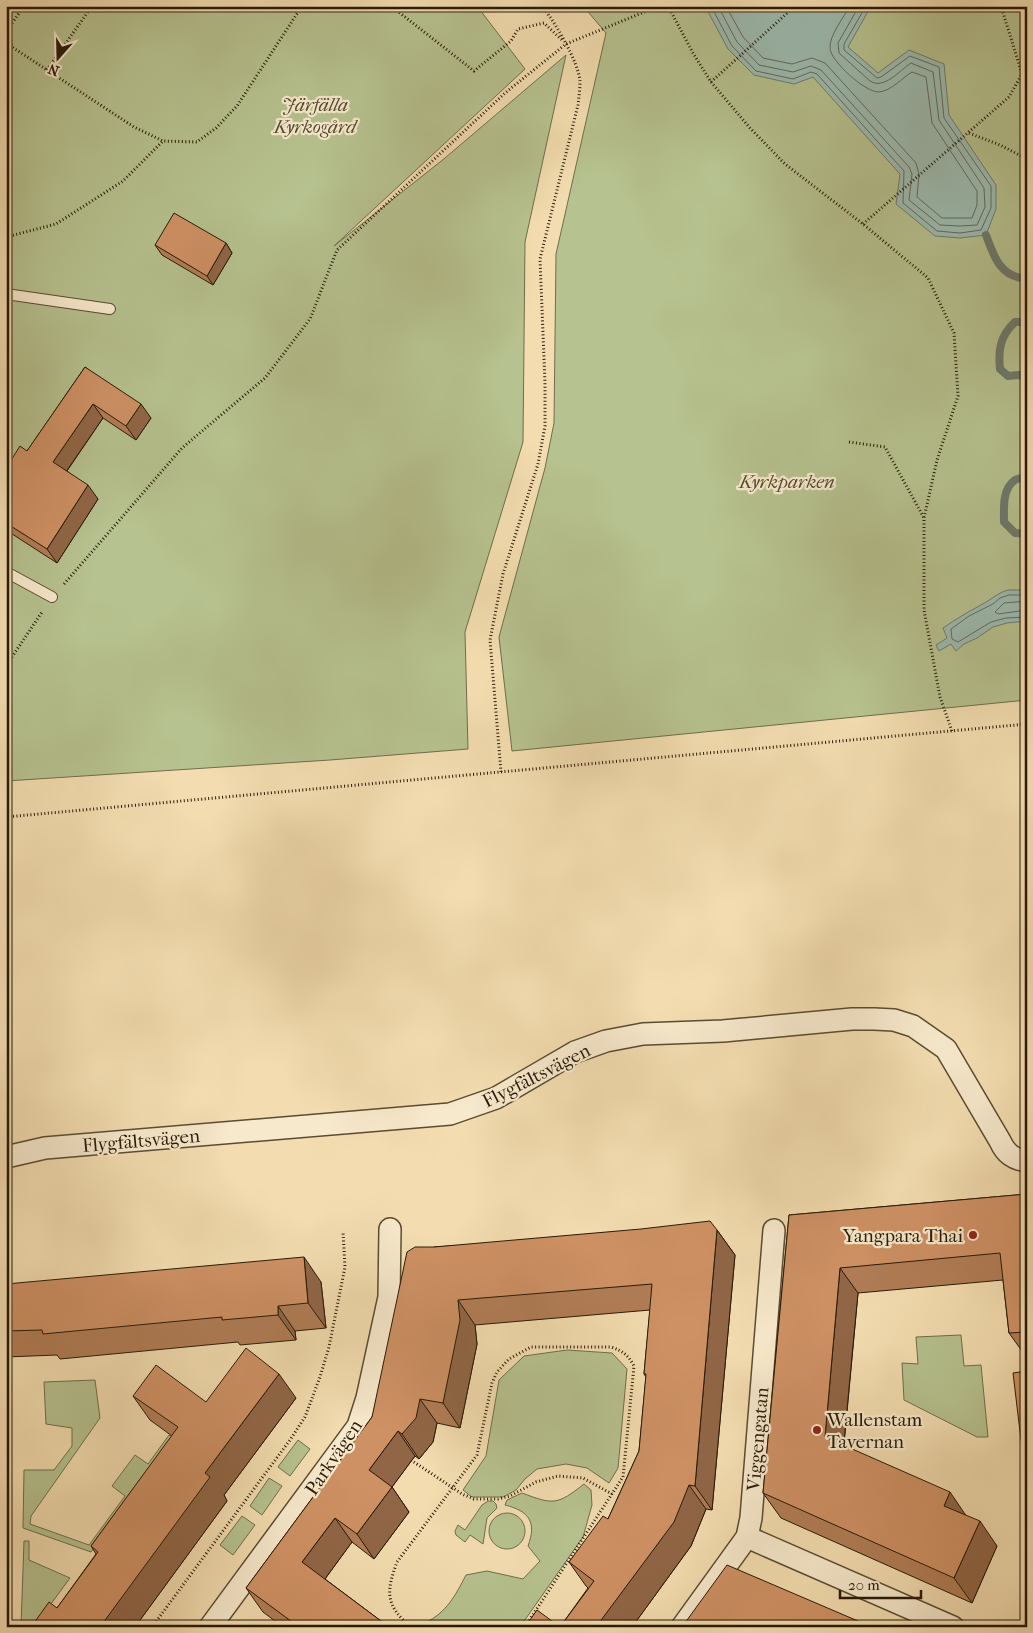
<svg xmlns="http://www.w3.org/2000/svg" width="1033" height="1633" font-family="'IM FELL French Canon',serif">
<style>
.green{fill:#b6c28f;stroke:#6e6e4c}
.water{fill:#9cbbb0;stroke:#6d7b6d}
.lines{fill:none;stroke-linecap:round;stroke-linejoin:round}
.shore{stroke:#626a5c;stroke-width:1}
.stream{stroke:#6d7b6d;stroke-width:8}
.service-casing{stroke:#5a4b32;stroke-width:12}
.minor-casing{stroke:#5a4b32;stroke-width:24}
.path{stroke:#271a08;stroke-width:3;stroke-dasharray:1 2.5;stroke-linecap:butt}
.service{stroke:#f7e9cc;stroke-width:10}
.minor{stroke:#f7e9cc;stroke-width:21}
.wall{fill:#b17d56;stroke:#271a08}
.shaded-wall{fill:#906646;stroke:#271a08}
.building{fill:#ce9164;stroke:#271a08}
.poi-dot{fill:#8f2418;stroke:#f7e9cc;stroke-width:2}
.labels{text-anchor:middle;stroke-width:4.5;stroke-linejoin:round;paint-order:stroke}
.park-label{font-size:19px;font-style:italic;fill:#524c30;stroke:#f7e9cc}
.street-label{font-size:19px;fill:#271a08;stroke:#f7e9cc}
.poi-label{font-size:19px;fill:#271a08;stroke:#f7e9cc;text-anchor:end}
</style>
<rect width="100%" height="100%" fill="#f3ddb0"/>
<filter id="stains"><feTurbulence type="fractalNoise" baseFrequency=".004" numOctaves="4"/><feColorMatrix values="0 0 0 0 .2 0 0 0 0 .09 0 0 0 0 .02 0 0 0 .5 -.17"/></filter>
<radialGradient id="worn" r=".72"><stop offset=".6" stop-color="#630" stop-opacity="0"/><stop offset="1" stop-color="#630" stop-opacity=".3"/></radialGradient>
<g class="green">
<polygon points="6,6 477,6 525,69 334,246 445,158 566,55 525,242 523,442 465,632 468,749 330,760 6,781"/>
<polygon points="583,6 1027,6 1027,700 512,751 499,637 545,468 554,423 556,254 606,33"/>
<polygon points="961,1335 964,1366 981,1365 988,1437 977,1437 904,1400 902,1363 918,1364 916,1337"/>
<polygon points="567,1350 612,1353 627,1369 618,1468 609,1483 587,1468 566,1464 537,1469 525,1479 516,1490 503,1497 472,1497 463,1490 486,1456 499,1380 524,1356"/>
<polygon points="95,1380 100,1418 31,1516 30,1524 89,1545 125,1496 112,1486 135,1455 148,1464 169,1435 174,1438 91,1552 23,1528 24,1470 54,1470 72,1446 72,1428 46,1424 44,1382"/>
<polygon points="298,1440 310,1449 290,1476 278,1467"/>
<polygon points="269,1478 282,1486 262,1515 250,1506"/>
<path d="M584 1484 591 1490 592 1505 583 1537 520 1627H429L425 1623C447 1612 455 1596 466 1575L487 1571 523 1579 540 1561 528 1546C537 1522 529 1511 505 1505L507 1500 522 1493C554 1505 557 1505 584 1484Z"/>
<polygon points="488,1501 493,1501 496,1504 497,1508 487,1518 483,1544 470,1535 465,1542 456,1535 455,1531 458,1525 465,1530 482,1505"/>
<circle cx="507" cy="1531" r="18"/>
<polygon points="242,1516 255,1525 233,1555 220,1545"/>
<polygon points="24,1541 29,1541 29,1560 70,1578 34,1627 21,1627"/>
</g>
<g class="water">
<polygon points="705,6 871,6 848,47 878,73 909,50 944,64 949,115 996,185 996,209 986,235 960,238 935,236 896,204 900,174 813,77 794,84 754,75 728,49"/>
<path d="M1008 590H1027V621L1007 623 993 627 977 638 964 644 956 651 951 644 939 651 936 645 947 638 943 628C956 619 968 612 981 605 991 600 997 593 1008 590Z"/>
</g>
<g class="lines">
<g class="shore">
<polyline points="711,6 732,46 756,71 793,79 811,72 817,74 904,171 903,203 937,231 960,233 981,230 991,208 991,186 944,118 939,67 910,56 881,77 877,78 844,50 844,44 866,6"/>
<path d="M718 6 737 42 759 65 793 72 811 66 821 70 909 167 912 174 909 200 940 225 960 226 977 225 985 207 984 188 939 120 933 72 911 63C899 71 884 90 870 81L839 53 838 43 859 6"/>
<path d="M726 6 743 37 763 58 792 64 812 58 825 63 916 163 919 174 917 197 942 218H972L977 205V191L932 123 926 77 912 72C902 78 891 91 879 92 866 93 830 61 830 48 829 36 844 17 850 6"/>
<polyline points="1027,595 1009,595 1000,598 993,604 969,616 951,629 952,639 958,642 991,622 1006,618 1027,617"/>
<polyline points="1027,601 1004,603 995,612 998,614 1027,610"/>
</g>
<g class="stream">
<path d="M986 235C994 257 1000 277 1027 279"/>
<path d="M1027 322H1015C1000 336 998 350 1000 369L1008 376 1019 375 1027 377"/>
<path d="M1027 477C1023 478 1018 478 1015 480 1002 489 1004 508 1004 522L1015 533 1027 534"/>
</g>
<defs>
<g id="service">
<polyline points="6,294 110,309"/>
<polyline points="6,572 52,597"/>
</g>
<g id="minor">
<path d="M6 1157 45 1148 450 1114 496 1098 575 1052 606 1041 643 1034 723 1031 852 1019H874L894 1020 913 1026 946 1049 1000 1141C1006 1154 1013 1159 1027 1161"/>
<polyline points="747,1537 953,1627"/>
<polyline points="210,1627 358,1426 367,1398 389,1297 390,1229"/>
<polyline points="682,1627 747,1537 751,1518 774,1230"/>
</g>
</defs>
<use href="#service" class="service-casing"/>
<use href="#minor" class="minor-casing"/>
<g class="path">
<polyline points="391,6 474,71 511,41 518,29 544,23 562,40"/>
<polyline points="668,6 693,53 711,82 750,128 785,164 863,224 928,278 954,333 958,396 937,460 924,518 924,610 940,697 952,731"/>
<polyline points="6,20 9,27 12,47"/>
<polyline points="10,26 24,6"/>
<polyline points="6,48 12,47 134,127 163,141 197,142 216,128 237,106 302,6"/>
<polyline points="47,70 92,6"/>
<polyline points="711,82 795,6"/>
<polyline points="969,133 1000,145 1027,159"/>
<polyline points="863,224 1009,97 1022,74 1001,6"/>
<polyline points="6,237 56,224 123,181 163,141"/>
<polyline points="849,442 885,447 924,518"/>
<polyline points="64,584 182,448 265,378 310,319 337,250 505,93 566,44 659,6"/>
<polyline points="6,666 42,612"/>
<path d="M501 772 490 640 503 574 538 464 545 426V383L540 259 578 105C579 97 580 89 580 81 578 61 555 22 542 6"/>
<polyline points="6,817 1027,724"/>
<polyline points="408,1458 462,1494 474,1499 498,1499 510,1496 536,1482 558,1476 583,1478 612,1494"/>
<polyline points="152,1627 290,1440 305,1417 320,1377 329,1347 345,1267 343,1232"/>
<path d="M411 1627C385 1605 386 1592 397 1562L477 1455 492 1383 497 1372 509 1359 531 1347H611C623 1351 628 1355 634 1366L623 1477 525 1627"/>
</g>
<use href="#service" class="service"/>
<use href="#minor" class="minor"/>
</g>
<g class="wall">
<polygon points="226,243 232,253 213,285 162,255 155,245"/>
<polygon points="85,367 151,418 136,440 103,418 67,471 98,499 57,563 6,530 6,468 27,451"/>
<polygon points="1027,1194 1027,1358 1009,1333 1003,1280 858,1293 844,1445 966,1515 997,1546 972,1603 781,1518 763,1493 789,1215"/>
<polygon points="717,1230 735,1255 712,1510 706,1509 691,1546 632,1627 560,1627 588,1588 586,1586 569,1562 608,1519 639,1451 646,1377 644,1374 650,1310 475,1325 477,1344 460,1428 437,1423 433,1442 419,1459 415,1456 392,1487 409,1512 374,1559 352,1542 325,1579 389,1627 283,1627 263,1612 246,1588 372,1417 434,1247"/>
<polygon points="321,1282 326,1328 295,1331 296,1340 240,1345 238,1342 60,1359 57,1355 6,1357 6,1284"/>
<polygon points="133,1396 206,1402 296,1398 224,1495 227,1501 135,1627 31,1627 57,1608 96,1554 91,1546 172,1436 150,1420"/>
</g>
<g class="shaded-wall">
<polygon points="226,243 232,253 213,285 207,276"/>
<polygon points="93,404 103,418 63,476 53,462"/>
<polygon points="141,404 151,418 136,440 126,426"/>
<polygon points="88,485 98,499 57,563 47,549"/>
<polygon points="717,1230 735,1255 712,1510 695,1486"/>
<polygon points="304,1257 321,1282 326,1328 308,1303"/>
<polygon points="840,1268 858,1293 842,1462 825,1437"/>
<polygon points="458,1300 475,1325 477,1344 460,1428 443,1403"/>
<polygon points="278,1306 295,1331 296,1340 278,1315"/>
<polygon points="279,1374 296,1398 224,1495 227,1501 135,1627 100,1627 205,1473"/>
<polygon points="420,1399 437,1423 433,1442 419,1459 402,1434"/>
<polygon points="398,1431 415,1456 386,1495 369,1470"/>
<polygon points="689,1485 706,1509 691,1546 632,1627 596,1627"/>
<polygon points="392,1487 409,1512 374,1559 357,1534"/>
<polygon points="950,1492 967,1517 944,1506"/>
<polygon points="335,1518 352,1542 319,1587 302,1562"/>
<polygon points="980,1521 997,1546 972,1603 954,1578"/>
</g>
<g class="building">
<polygon points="174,213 226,243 207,276 155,245"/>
<polygon points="85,367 141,404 126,426 93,404 53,462 88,485 47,549 6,523 6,468 20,446 27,451"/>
<polygon points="1027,1194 1027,1332 1009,1333 1000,1253 840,1268 825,1437 950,1492 944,1506 980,1521 954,1578 763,1493 789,1215"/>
<polygon points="710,1221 717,1230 695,1486 689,1485 674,1522 596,1627 560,1627 594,1581 569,1562 603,1516 608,1519 639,1451 646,1374 644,1374 652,1284 458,1300 460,1320 443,1403 420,1399 416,1418 402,1434 398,1431 369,1470 392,1487 357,1534 335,1518 302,1562 389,1627 299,1627 246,1588 372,1417 407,1252 415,1247 434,1247 641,1229"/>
<polygon points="304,1257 308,1303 278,1306 278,1315 222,1320 222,1317 43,1334 42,1330 6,1331 6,1284"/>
<polygon points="246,1348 279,1374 205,1473 210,1477 100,1627 31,1627 49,1602 57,1608 98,1552 91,1546 178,1427 133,1396 156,1365 206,1402"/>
<polygon points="1027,1371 1027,1490 1013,1373"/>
<polygon points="727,1565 872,1627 682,1627"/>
<polygon points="537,1610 560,1627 525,1627"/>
</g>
<g class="poi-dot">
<circle cx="973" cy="1235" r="5"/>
<circle cx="817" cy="1430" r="5"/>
</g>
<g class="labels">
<g class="park-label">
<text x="315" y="111">Järfälla<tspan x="315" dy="22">Kyrkogård</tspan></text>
<text x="787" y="488">Kyrkparken</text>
</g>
<g class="street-label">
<text transform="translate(536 1075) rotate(-27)" y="7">Flygfältsvägen</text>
<text transform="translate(141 1140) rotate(-5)" y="7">Flygfältsvägen</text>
<text transform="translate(757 1439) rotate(-85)" y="7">Viggengatan</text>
<text transform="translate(333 1457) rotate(-56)" y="7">Parkvägen</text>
</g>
<g class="poi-label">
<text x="963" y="1242">Yangpara Thai</text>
<text x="827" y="1426" text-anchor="start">Wallenstam<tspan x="827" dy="22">Tavernan</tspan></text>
</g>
</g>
<rect width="1033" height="1633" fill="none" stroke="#f3ddb0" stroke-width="25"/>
<rect x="8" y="8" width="1018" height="1618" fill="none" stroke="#271a08" stroke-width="2.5"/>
<rect x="12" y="12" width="1008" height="1608" fill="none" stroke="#271a08"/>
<g transform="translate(58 58) rotate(200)" stroke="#f7e9cc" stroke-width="4" paint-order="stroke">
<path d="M0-4L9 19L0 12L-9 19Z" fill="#271a08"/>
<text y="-8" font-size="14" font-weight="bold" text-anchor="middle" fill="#271a08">N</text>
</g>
<path d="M840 1590v8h81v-8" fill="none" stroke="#271a08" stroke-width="2.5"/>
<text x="848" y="1590" font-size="15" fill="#271a08" stroke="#f7e9cc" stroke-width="4" paint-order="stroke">20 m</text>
<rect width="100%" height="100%" filter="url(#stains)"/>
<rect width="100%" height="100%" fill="url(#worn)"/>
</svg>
